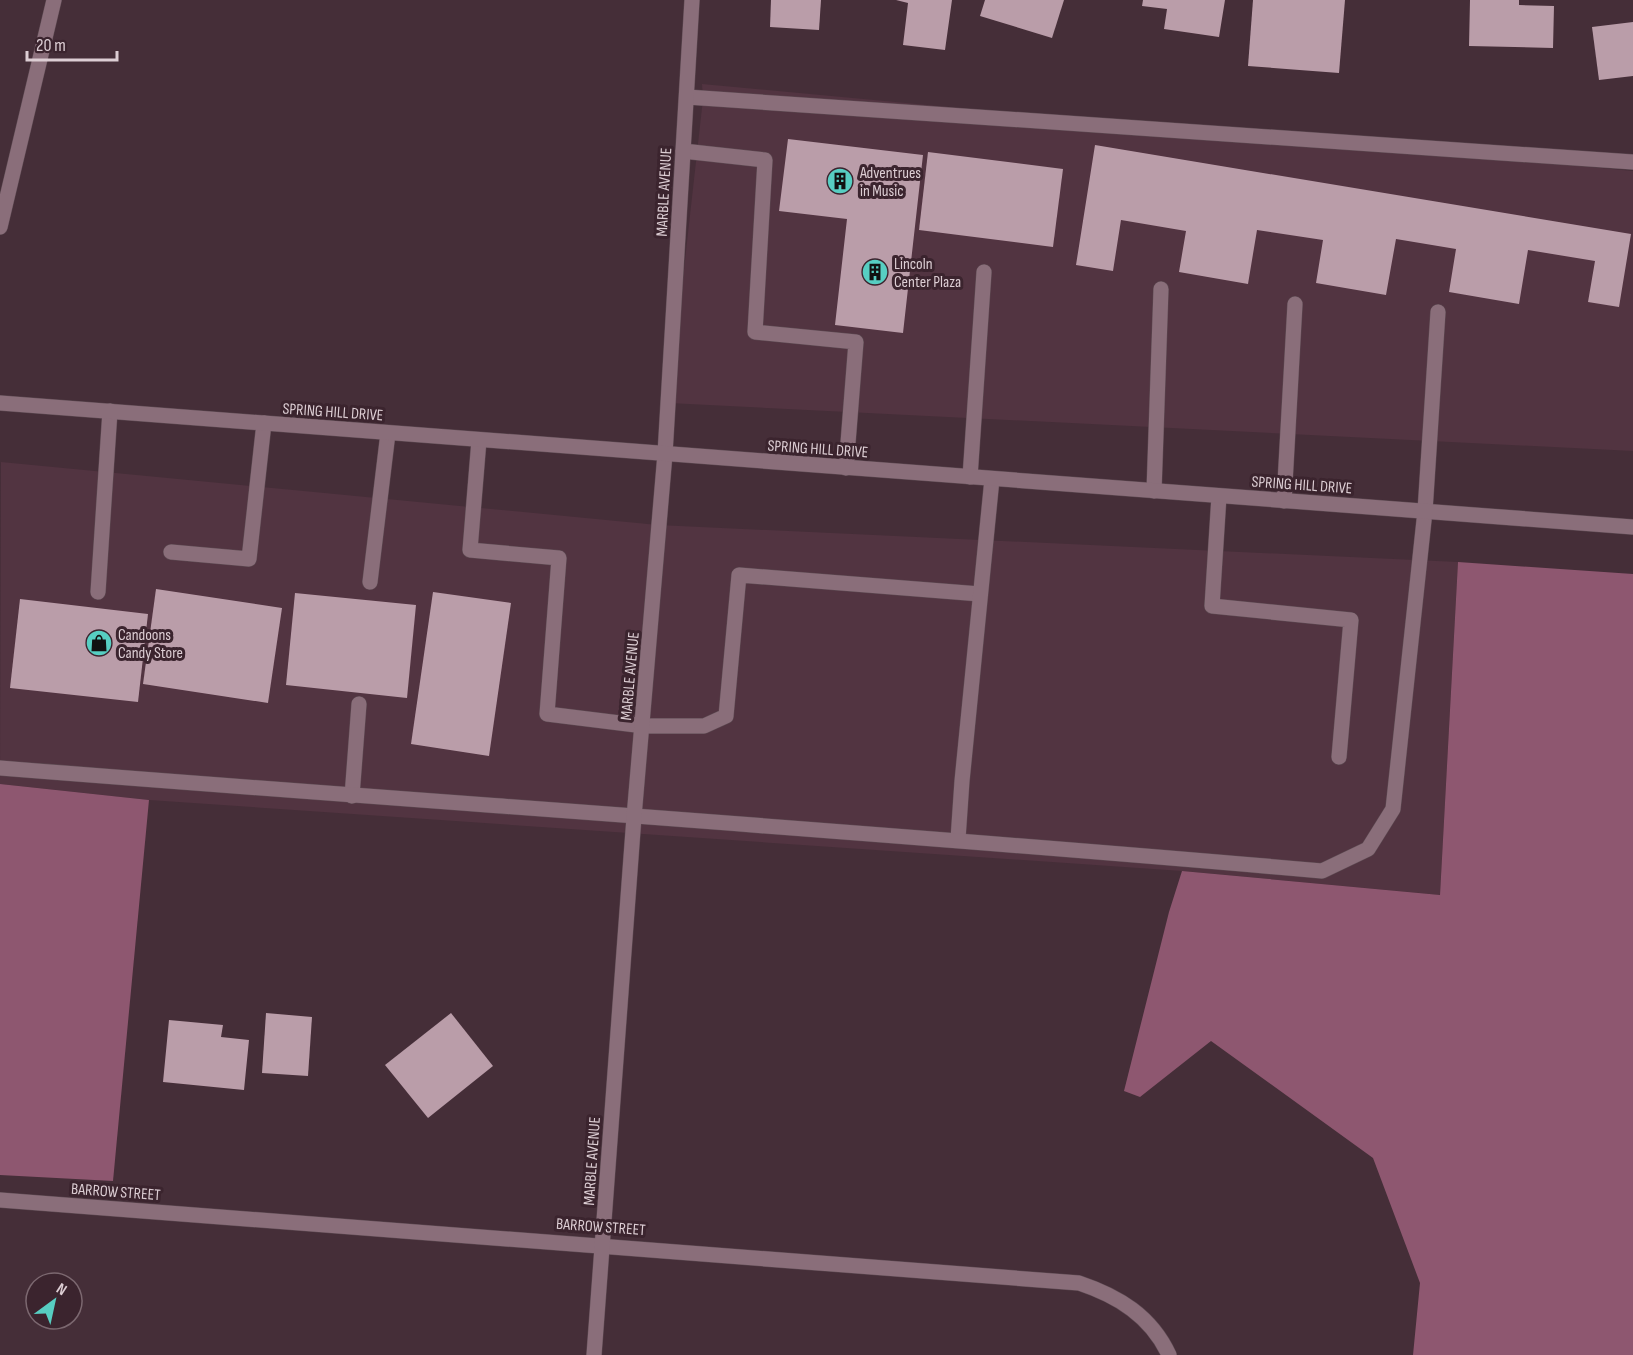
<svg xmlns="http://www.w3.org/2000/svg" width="1633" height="1355" font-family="'Sofia Sans Condensed',sans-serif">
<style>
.built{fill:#523441}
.forest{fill:#8e5770}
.building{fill:#ba9da9}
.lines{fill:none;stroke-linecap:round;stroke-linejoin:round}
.lane-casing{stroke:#5d4a52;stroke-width:16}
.street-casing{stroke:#5d4a52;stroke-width:16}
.secondary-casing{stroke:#5d4a52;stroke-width:16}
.lane{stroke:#8a6e7a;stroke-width:15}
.street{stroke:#8a6e7a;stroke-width:15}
.secondary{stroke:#8a6e7a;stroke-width:15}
.labels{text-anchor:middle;stroke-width:6;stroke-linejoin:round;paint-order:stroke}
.poi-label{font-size:16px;fill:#ddced4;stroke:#3b242e;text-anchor:start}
.street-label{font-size:16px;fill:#ddced4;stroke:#3b242e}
</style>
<rect width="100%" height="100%" fill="#452e38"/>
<g class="built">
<polygon points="702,84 1633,171 1633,451 669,403 703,99"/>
<polygon points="1,462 658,525 1458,562 1440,895 1182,871 149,800 0,784"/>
</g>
<g class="forest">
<polygon points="1458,562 1633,574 1633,1355 1413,1355 1420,1283 1373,1158 1211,1041 1140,1097 1124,1091 1169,912 1182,871 1440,895"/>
<polygon points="0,784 149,800 113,1181 0,1175"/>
</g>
<g class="building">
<polygon points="771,0 821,0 819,30 770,27"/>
<polygon points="896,0 952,0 945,50 903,45 908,3"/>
<polygon points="985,0 1064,0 1052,38 980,16"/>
<polygon points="1143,0 1225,0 1219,37 1164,29 1167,9 1142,6"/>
<polygon points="1253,0 1345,0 1339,73 1248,66"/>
<polygon points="1470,0 1519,0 1519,5 1554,6 1553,48 1469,46"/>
<polygon points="1633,22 1633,76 1599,80 1592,27"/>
<polygon points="788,139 923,155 903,333 835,325 847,219 779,211"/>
<polygon points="1095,145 1631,234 1619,307 1588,302 1595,261 1528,250 1519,304 1449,292 1456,249 1396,239 1386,295 1316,283 1323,240 1257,230 1248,284 1179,272 1186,231 1121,220 1113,271 1076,265"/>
<polygon points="928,152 1063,169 1053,247 919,230"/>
<polygon points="156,589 282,608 268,703 143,684"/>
<polygon points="433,592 511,603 489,756 411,744"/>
<polygon points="295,593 416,605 407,698 286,685"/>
<polygon points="20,599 148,614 138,702 10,688"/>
<polygon points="266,1013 312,1017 308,1076 262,1073"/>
<polygon points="451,1013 493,1066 428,1118 385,1065"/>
<polygon points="169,1020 223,1025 221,1037 249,1040 244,1090 163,1082"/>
</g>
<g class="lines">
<defs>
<g id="lane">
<polyline points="687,97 1633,162"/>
<polyline points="683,151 765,160 755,332 856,342 846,468"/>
<polyline points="0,227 54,0"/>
<polyline points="479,440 470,550 559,558 547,714 644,726 704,726 726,716 739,575 980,594"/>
<polyline points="970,477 984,272"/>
<polyline points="1154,491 1161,289"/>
<polyline points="1219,496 1212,606 1351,620 1339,757"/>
<polyline points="1284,501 1295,304"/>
<polyline points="1425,511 1438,312"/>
<polyline points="171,552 249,559 264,423"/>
<polyline points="370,582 388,433"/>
<polyline points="98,592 110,411"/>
<polyline points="352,796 359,704"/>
<polyline points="958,839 962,781 992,479"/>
</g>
<g id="street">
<path d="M0 768C441 803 882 832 1322 871L1368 849 1393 809 1425 511"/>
<path d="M0 1200 1079 1283C1118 1296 1151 1316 1169 1355"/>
<polyline points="594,1355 634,817 665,454 692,0"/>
</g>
<polyline id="secondary" points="0,403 1633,527"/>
</defs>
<use href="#lane" class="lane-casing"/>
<use href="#street" class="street-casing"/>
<use href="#secondary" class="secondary-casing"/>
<use href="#lane" class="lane"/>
<use href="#street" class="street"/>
<use href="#secondary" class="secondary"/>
</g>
<defs>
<symbol id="building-disc" viewBox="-11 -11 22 22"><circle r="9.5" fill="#57cec2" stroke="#3b242e"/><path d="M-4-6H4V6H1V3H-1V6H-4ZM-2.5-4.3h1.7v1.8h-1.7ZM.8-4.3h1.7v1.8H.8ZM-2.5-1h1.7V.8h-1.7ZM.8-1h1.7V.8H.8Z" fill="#111"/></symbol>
<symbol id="shop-disc" viewBox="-11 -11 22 22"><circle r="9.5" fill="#57cec2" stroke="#3b242e"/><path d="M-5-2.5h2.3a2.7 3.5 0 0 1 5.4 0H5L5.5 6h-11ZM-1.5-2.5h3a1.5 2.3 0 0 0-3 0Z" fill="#111"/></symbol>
</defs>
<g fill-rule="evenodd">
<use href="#building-disc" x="825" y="166" width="30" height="30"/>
<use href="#building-disc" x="860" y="257" width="30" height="30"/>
<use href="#shop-disc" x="84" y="628" width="30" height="30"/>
</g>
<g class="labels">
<g class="poi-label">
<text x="860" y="178">Adventrues<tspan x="860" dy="18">in Music</tspan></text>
<text x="894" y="269">Lincoln<tspan x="894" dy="18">Center Plaza</tspan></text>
<text x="118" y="640">Candoons<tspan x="118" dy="18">Candy Store</tspan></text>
</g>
<g class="street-label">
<text transform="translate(663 192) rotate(-87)" y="6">MARBLE AVENUE</text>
<text transform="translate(333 411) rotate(4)" y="6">SPRING HILL DRIVE</text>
<text transform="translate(818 448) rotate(4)" y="6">SPRING HILL DRIVE</text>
<text transform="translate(1302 484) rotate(4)" y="6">SPRING HILL DRIVE</text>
<text transform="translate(629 676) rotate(-85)" y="6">MARBLE AVENUE</text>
<text transform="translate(591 1161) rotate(-86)" y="6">MARBLE AVENUE</text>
<text transform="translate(116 1191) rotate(4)" y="6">BARROW STREET</text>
<text transform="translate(601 1226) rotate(4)" y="6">BARROW STREET</text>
</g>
</g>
<g transform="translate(54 1301) rotate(33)"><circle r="28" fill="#3b242e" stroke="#7c6870" stroke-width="1.5"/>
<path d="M0-4.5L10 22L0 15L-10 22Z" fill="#57cec2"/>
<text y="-9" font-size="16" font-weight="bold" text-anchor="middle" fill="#ddced4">N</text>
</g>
<path d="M27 51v9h90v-9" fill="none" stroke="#ddced4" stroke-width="3"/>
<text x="36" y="51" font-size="18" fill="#ddced4" stroke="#3b242e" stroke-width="4.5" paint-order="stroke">20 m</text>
</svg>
